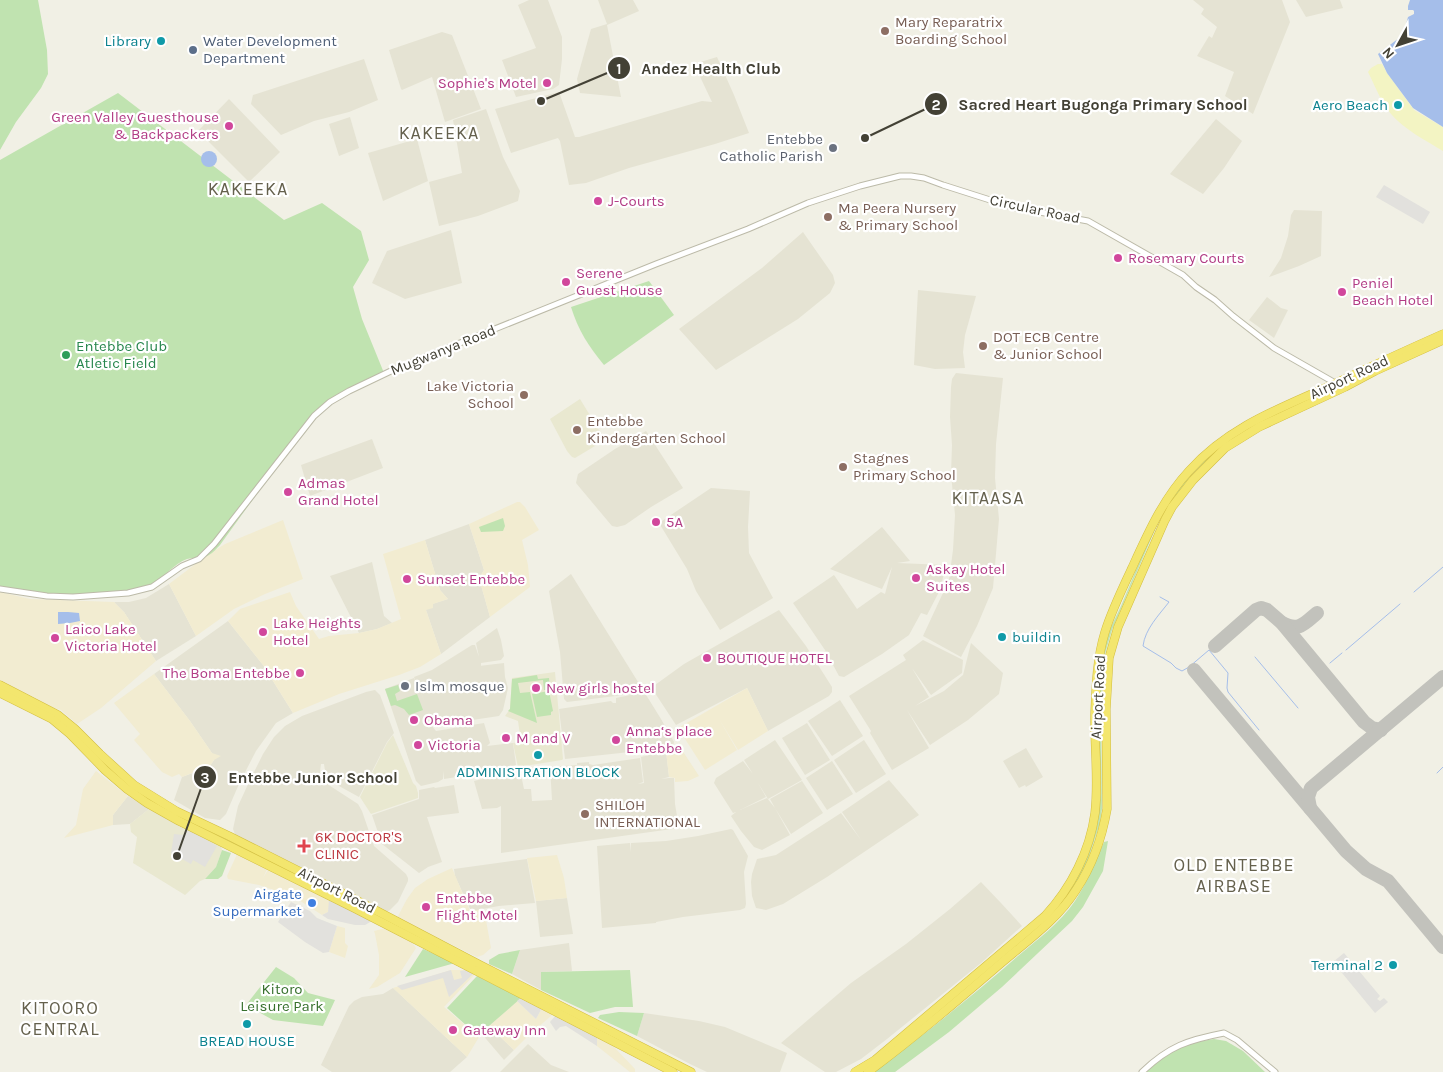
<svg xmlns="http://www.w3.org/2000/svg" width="1443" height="1072" font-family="Karla,sans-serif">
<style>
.residential{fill:#e5e3d3}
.commercial{fill:#f2ecd1}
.education{fill:#e9e8d0}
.green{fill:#c0e3b0}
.sand{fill:#f3f4c3}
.parking{fill:#e2e1dd}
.water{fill:#a5beea}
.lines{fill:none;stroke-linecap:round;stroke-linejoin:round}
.stream{stroke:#a5beea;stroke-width:1}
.taxiway{stroke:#c2c2bc;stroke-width:14}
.minor-casing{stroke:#bcbaa8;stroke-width:7}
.highway-casing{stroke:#d2bd3f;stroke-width:9}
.minor{stroke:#fff;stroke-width:5}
.highway{stroke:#f3e66e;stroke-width:8}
.education-dot{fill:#8d6e63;stroke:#fff;stroke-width:2}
.culture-dot{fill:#0f9aa8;stroke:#fff;stroke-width:2}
.service-dot{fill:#5c6f8a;stroke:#fff;stroke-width:2}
.hotel-dot{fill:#d1479c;stroke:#fff;stroke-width:2}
.worship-dot{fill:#6b7280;stroke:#fff;stroke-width:2}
.leisure-dot{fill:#2e9e5b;stroke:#fff;stroke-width:2}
.health-dot{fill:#e0444e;stroke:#fff;stroke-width:2}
.shop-dot{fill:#3f7fe0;stroke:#fff;stroke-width:2}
.labels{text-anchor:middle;stroke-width:4.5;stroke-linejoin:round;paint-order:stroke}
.education-label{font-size:15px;fill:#785e54;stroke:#fff;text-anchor:start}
.culture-label{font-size:15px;fill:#0d838f;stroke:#fff;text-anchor:end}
.service-label{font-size:15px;fill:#4e5e75;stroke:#fff;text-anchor:start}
.hotel-label{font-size:15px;fill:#b23c85;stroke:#fff;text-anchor:start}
.worship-label{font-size:15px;fill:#5b616d;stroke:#fff;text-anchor:end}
.street-label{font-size:15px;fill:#434135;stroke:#fff}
.leisure-label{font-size:15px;fill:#27864d;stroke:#fff;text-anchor:start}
.health-label{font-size:15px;fill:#be3a42;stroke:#fff;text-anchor:start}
.shop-label{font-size:15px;fill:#366cbe;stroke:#fff;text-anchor:end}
.park-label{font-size:15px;fill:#37702d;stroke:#fff}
.quarter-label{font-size:18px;letter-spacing:1px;fill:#65614d;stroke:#fff}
.leader{fill:none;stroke:#434135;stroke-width:2}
.callout-dot{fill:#434135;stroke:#fff;stroke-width:2}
.mark-label{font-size:15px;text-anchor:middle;font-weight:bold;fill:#fff}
.callout-label{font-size:16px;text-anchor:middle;font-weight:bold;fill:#434135;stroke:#fff;stroke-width:4.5;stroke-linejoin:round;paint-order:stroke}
</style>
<rect width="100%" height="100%" fill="#f1f0e5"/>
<g class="residential">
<polygon points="529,0 548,0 562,37 562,59 559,85 553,89 516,97 502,60 536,48 518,5"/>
<polygon points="598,0 633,0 639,11 607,25 621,97 580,93 577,79 591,29 607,24"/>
<polygon points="1193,0 1282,0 1290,22 1253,114 1225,96 1234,72 1197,56 1209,36 1212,38 1217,27 1201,14 1204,9"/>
<polygon points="1296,0 1340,0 1343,8 1306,17"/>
<polygon points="442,32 452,35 481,109 445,122 432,77 402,90 401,89 389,50"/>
<polygon points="717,57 734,95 749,133 715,144 629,168 586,183 569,185 560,141 558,138 511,153 495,109 559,92 575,137 579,137 702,101 712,102 694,64"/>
<polygon points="364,59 378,100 349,112 314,121 281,135 251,104 253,95"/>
<polygon points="229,99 280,152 249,182 198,131"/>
<polygon points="486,109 503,157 520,191 518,201 478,216 439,226 429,182 462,173 453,120"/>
<polygon points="350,117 359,148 339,156 329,124"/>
<polygon points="1216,119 1242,141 1224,168 1203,194 1170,174"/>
<polygon points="417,139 428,181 383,201 368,153"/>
<polygon points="1294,210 1322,211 1321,256 1299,266 1269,277 1281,258 1288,236 1291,215"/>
<polygon points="451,230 462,283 405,299 372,283 387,251"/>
<polygon points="803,232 833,275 835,283 830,293 798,319 716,370 679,329 762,268"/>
<polygon points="918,290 976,296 965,335 963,352 965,368 935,369 914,365"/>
<polygon points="1267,297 1281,308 1288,310 1274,338 1249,320"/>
<polygon points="956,373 1003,378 996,444 995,478 999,519 993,588 977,626 961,657 923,636 949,580 953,550 955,515 951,474 952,445 950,417 951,387 952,379"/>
<polygon points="646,431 683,488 651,507 625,525 617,527 612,526 576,483 578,474 615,449"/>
<polygon points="372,439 383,468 310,496 301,465"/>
<polygon points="711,488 750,491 748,527 749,553 773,598 720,630 696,591 687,569 659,523"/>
<polygon points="469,524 484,570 479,578 490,617 441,654 426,610 432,604 448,599 440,590 425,540"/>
<polygon points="882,527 910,561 897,563 946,565 940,590 927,615 921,613 909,635 882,654 844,677 839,676 825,650 793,603 834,575 857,609 881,592 885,594 892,567 882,589 830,569"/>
<polygon points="372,562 384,616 392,623 377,629 359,633 330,576"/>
<polygon points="571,574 661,719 674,742 673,746 658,749 565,759 559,709 611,701 613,703 616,703 616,698 640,693 567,702 564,699 560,652 549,591"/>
<polygon points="169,584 196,636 156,661 124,612 114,602 129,602 146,598"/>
<polygon points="779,610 806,646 832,687 832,692 829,696 768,731 747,688 676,725 653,690 655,685 684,664"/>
<polygon points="228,621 263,665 293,713 276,723 256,751 239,784 226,814 220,820 205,818 174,800 182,777 201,770 210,766 214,760 212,753 190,721 154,674"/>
<polygon points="497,628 501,640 504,656 501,660 481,663 481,666 479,666 504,663 505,677 508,688 503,710 499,716 432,726 436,731 484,723 490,743 487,746 513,743 516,765 490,771 490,774 465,778 464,778 463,776 444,779 443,771 443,779 438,782 421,786 416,781 385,689 414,678 425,702 414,677 432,670 472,645 475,645 479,657 476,643"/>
<polygon points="923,640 963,660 962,673 931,695 912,668 929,697 915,706 944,691 963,675 971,643 1003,673 999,694 968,720 930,745 907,710 929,748 892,770 870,733 871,731 849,696 906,660 903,655"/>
<polygon points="375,690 380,695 394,733 387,742 359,797 328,780 325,771 324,764 321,764 320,772 324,782 358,804 362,811 374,846 406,874 408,878 408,881 398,902 390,910 385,913 236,837 233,829 238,806 250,780 263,754 274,737 285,726 302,716 366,692"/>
<polygon points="840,700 863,736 832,756 808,721"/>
<polygon points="807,723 830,760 805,775 782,738"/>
<polygon points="775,740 802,780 768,799 758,783 766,797 740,810 767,798 775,808 770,799 802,781 823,813 791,834 775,808 790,835 762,850 754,847 741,831 731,816 736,812 733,813 714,783 716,778 743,761 753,774 744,760"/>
<polygon points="864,740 886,774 856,793 834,760"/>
<polygon points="1026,748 1043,777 1026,787 1025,785 1019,788 1003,761"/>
<polygon points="666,751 669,777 661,779 669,778 674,778 675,804 679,828 501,853 501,806 497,808 482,809 474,781 520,770 524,789 531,789 532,801 552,800 550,767 577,765 577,763 589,762 589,764 593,765 640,758 643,782 638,784 644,783 641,757"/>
<polygon points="832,761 853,794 827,810 806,778"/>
<polygon points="889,780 919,815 827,877 783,904 766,910 756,908 752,896 751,882 752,874 757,859 776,855 841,813 861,840 842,812"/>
<polygon points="454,785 459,813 427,817 442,862 428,867 419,873 382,844 372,815 419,799 419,790 434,787 435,788"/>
<polygon points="128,796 149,809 130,824 113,825 113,815"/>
<polygon points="731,829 733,830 748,856 744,872 746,904 745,908 740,910 683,917 656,922 658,905 656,923 602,928 597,846 630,843 631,852 631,843 666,841 698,836"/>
<polygon points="527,859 535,903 499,906 471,911 455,876 454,869"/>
<polygon points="981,882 1001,903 1022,926 981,963 887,1039 861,1059 836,1072 825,1072 781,1043 851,983 906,944 950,909"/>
<polygon points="567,898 573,934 540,937 536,901"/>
<polygon points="569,943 572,971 541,972 541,990 512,974 520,950"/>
<polygon points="393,988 467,1057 450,1072 332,1072 321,1065 349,1006 354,1001 362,997 383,994"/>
<polygon points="644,1013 699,1021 725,1027 787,1053 780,1072 707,1072 690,1064 637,1036"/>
<polygon points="489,1026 514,1050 504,1060 481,1033"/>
<polygon points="528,1044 551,1065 569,1072 500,1072"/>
</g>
<g class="commercial">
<polygon points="517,502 520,502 525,507 539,530 522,540 528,565 530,587 490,617 479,578 484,570 469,524"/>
<polygon points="283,520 303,579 265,594 234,609 196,636 169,584 206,556 225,544"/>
<polygon points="425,540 440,590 448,599 433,604 433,608 426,610 441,654 420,667 399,675 339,694 293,713 263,665 228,621 240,609 290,592 296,606 319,639 329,636 359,633 377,629 401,619 383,554"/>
<polygon points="0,592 30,599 114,602 124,612 156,661 101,708 77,724 61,710 49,707 0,684"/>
<polygon points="154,674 190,721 212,753 221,756 214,760 210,766 182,777 179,774 172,777 162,772 134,740 140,734 114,703"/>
<polygon points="747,688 768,731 738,750 719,719 737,750 705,770 678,728"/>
<polygon points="680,747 699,776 688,781 675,782 675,778 669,777 666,751"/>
<polygon points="96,771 128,796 113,815 113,825 64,838 76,825 83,789"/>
<polygon points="238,852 268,867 263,878 269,868 331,896 328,912 322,915 288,893 280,892 259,885 228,879 227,876"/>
<polygon points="557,855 564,878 567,898 536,901 527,858"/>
<polygon points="452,868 470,911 484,909 491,948 483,955 477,957 397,918 407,899 415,888 428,879"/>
<polygon points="337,926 345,928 345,943 348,946 345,958 329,952"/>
<polygon points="386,928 410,940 416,948 400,973 377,987 369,989 379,975 379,955 375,934 374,931"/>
<polygon points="451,970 467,970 475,974 444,1007 479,1037 467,1057 393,988"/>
<polygon points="517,1001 536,1019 543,1006 553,1012 551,1016 529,1035 514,1050 489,1026"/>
<polygon points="597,1036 613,1046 635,1069 635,1072 630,1072 597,1046"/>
</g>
<g class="education">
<polygon points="580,399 605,440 575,458 572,457 567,451 550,419"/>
<polygon points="555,672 563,759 562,760 518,767 513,743 521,742 518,721 505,716 510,709 512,678"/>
<polygon points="393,735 413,783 416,786 418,793 418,798 371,814 360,797 387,743"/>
<polygon points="149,809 186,830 221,846 222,850 216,867 205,879 200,881 185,895 133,863 137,837 131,832 130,824"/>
</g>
<g class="green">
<polygon points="0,0 38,0 47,50 48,74 41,88 16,122 0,150"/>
<path d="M118 93 284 220 322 203 361 231 369 260 353 287 362 319 384 373 316 412 220 545C217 548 213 553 209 555 203 559 194 557 187 559 175 563 161 580 149 586 126 596 60 596 35 593L31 591 27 592 25 590 5 587 0 590V160Z"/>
<path d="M649 281 674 315 604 365C589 347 578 330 571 307Z"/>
<polygon points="1333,387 1334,389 1255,425 1228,441 1193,473 1168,506 1157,525 1112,630 1104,657 1101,710 1102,809 1100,823 1087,863 1077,882 1062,905 1041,926 1007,956 866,1071 856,1072 1055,910 1072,887 1086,860 1095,832 1098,818 1101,792 1099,731 1100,678 1105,645 1111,627 1121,606 1154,527 1168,502 1190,473 1233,434"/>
<polygon points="503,518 505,526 503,531 481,532 479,527"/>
<polygon points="537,675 538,679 549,678 550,690 544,690 543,680 518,683 520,693 530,692 537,723 508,711 510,709 512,679"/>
<polygon points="398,685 400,691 395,694 397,701 417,694 423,710 409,715 404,709 395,705 391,706 385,689"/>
<polygon points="549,691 553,711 551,712 551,715 537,717 532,694"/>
<polygon points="213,833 340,895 465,961 212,834"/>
<path d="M1108 841 1103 871 1083 907 1072 921 1002 987 949 1032 895 1072H874C924 1035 971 997 1018 956 1038 939 1060 923 1075 901 1087 883 1095 862 1104 842Z"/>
<polygon points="222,850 231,853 222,876 218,879 205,879 216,867"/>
<polygon points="423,949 455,963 405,977"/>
<polygon points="520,950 512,974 489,964 489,960 499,954"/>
<polygon points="276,967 294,978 308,993 335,1000 323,1026 273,1020 246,1005"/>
<polygon points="630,970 633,1007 615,1007 590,1013 541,990 541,972"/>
<polygon points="477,976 521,998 481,1033 479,1037 447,1008"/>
<polygon points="619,1012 644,1013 637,1036 598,1018 600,1015"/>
<polygon points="1214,1039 1226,1041 1243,1051 1265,1072 1144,1072 1166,1054 1190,1043"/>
</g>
<path class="sand" d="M1378 64H1382L1387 73 1414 110 1443 127V151C1425 140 1405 130 1391 114 1381 102 1375 86 1368 72L1371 68Z"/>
<g class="parking">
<polygon points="1384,185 1430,212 1423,224 1376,197"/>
<polygon points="189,830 217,846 205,867 193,860 191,864 171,853 174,834 183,835 186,831"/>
<polygon points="329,900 349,909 372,921 365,925 355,925 328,919 322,915 328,912"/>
<polygon points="291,902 310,911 317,918 337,926 329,952 323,953 305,942 278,922"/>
<polygon points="1344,953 1380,996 1377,999 1380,1001 1384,998 1388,1002 1375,1013 1333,962"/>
<polygon points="451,970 454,980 462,978 460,971 467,970 474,973 449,997 443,978 402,990 397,986"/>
<polygon points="522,997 543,1006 536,1019 517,1001"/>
<polygon points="556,1015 597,1036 597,1046 566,1026 560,1027 556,1031 550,1022"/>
</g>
<g class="water">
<polygon points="1410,0 1443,0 1443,127 1413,108 1387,73 1378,54 1403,35 1408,17 1414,14 1414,11 1413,10 1408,10 1408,6"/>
<circle cx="209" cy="159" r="8"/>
<polygon points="58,612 68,612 79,613 80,621 70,623 58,624"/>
</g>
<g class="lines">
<g class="stream">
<polyline points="1414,592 1443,567"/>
<path d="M1160 597 1169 602C1159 615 1145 629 1143 646L1171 663 1176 668 1182 671 1189 667 1209 650 1228 673 1227 688 1228 692 1259 730"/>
<polyline points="1346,650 1400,604"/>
<polyline points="1255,657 1298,708"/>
<polyline points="1330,663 1342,653"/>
<polyline points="1437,773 1443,767"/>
</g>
<g class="taxiway">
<path d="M1282 623C1299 632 1304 624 1317 613"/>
<polyline points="1215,646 1256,610 1261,608 1267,610 1282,623 1364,722 1372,728 1381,730"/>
<polyline points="1194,670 1346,851 1366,869 1388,881 1443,947"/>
<polyline points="1310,808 1308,797 1311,788 1443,677"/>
</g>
<defs>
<g id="minor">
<polyline points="0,589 47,596 73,597 128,593 152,587 182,566 199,559 214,544 314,416 330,402 349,391 393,370 656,264 748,229 808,203 860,186 900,176 911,176 924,178 943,185 1012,207 1088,221 1183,275 1196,287 1215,300 1233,316 1274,348 1337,384"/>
<path d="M1142 1072C1169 1046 1188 1040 1224 1033L1237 1040 1275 1072"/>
</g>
<g id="highway">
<polyline points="0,685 58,715 75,729 100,754 134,785 176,811 229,836 358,901 480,965 691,1072"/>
<polyline points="0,693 52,719 70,734 105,770 127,789 147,803 179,821 354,908 673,1072"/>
<path d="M855 1072 875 1060 1045 916C1071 888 1090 851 1095 813 1099 780 1094 746 1095 712 1096 685 1097 658 1105 632 1111 612 1123 587 1132 568 1148 533 1163 499 1189 471 1229 426 1281 408 1334 384 1370 367 1407 350 1443 334"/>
<path d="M868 1072C914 1038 957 1001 1000 964 1027 941 1057 920 1076 890 1092 866 1102 838 1107 809L1106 709 1109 658 1118 627 1165 520 1172 507 1193 480 1225 448 1238 440 1259 427 1345 387 1375 371 1443 340"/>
</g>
</defs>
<use href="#minor" class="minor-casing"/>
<use href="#highway" class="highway-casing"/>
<use href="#minor" class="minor"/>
<use href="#highway" class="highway"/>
</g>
<g class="education-dot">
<circle cx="885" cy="31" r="5"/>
<circle cx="828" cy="217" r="5"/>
<circle cx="983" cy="346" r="5"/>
<circle cx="524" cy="395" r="5"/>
<circle cx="577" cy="430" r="5"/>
<circle cx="843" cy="467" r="5"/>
<circle cx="585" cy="814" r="5"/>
</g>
<g class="culture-dot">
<circle cx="161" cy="41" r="5"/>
<circle cx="1398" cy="105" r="5"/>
<circle cx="1002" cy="637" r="5"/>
<circle cx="538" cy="755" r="5"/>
<circle cx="1393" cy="965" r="5"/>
<circle cx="247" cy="1024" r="5"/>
</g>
<circle class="service-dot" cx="193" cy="50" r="5"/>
<g class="hotel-dot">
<circle cx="547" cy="83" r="5"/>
<circle cx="229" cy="126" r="5"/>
<circle cx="598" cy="201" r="5"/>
<circle cx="1118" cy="258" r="5"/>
<circle cx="566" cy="282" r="5"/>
<circle cx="1342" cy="292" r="5"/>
<circle cx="288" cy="492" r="5"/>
<circle cx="656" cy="522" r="5"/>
<circle cx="916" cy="578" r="5"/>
<circle cx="407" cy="579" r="5"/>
<circle cx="263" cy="632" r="5"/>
<circle cx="55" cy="638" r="5"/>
<circle cx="707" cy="658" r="5"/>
<circle cx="300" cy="673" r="5"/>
<circle cx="536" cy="688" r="5"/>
<circle cx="414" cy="720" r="5"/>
<circle cx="506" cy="738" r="5"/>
<circle cx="616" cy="740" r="5"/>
<circle cx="418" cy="745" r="5"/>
<circle cx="426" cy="907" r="5"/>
<circle cx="453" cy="1030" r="5"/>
</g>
<g class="worship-dot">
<circle cx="833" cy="148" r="5"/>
<circle cx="405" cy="686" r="5"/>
</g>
<circle class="leisure-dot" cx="66" cy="355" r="5"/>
<path class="health-dot" d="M301.5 838.5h5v5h5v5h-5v5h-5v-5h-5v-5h5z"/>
<circle class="shop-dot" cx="312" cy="903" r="5"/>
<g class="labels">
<g class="education-label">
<text x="895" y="27">Mary Reparatrix<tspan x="895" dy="17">Boarding School</tspan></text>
<text x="838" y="213">Ma Peera Nursery<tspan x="838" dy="17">&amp; Primary School</tspan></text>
<text x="993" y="342">DOT ECB Centre<tspan x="993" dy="17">&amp; Junior School</tspan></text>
<text x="514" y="391" text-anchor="end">Lake Victoria<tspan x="514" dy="17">School</tspan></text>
<text x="587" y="426">Entebbe<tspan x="587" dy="17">Kindergarten School</tspan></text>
<text x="853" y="463">Stagnes<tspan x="853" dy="17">Primary School</tspan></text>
<text x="595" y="810">SHILOH<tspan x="595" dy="17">INTERNATIONAL</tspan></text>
</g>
<g class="culture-label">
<text x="151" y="46">Library</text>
<text x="1388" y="110">Aero Beach</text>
<text x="1012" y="642" text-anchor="start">buildin</text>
<text x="538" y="777" text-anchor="middle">ADMINISTRATION BLOCK</text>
<text x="1383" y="970">Terminal 2</text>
<text x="247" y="1046" text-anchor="middle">BREAD HOUSE</text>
</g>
<g class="service-label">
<text x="203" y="46">Water Development<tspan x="203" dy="17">Department</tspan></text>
</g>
<g class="hotel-label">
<text x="537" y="88" text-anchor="end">Sophie's Motel</text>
<text x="219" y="122" text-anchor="end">Green Valley Guesthouse<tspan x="219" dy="17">&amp; Backpackers</tspan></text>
<text x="608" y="206">J-Courts</text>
<text x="1128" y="263">Rosemary Courts</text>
<text x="576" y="278">Serene<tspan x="576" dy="17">Guest House</tspan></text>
<text x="1352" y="288">Peniel<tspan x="1352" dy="17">Beach Hotel</tspan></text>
<text x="298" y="488">Admas<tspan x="298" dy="17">Grand Hotel</tspan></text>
<text x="666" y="527">5A</text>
<text x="926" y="574">Askay Hotel<tspan x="926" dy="17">Suites</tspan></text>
<text x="417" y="584">Sunset Entebbe</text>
<text x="273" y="628">Lake Heights<tspan x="273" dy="17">Hotel</tspan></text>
<text x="65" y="634">Laico Lake<tspan x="65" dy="17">Victoria Hotel</tspan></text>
<text x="717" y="663">BOUTIQUE HOTEL</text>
<text x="290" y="678" text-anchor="end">The Boma Entebbe</text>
<text x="546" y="693">New girls hostel</text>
<text x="424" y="725">Obama</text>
<text x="626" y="736">Anna‘s place<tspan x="626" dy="17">Entebbe</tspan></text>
<text x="516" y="743">M and V</text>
<text x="428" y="750">Victoria</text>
<text x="436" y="903">Entebbe<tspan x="436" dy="17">Flight Motel</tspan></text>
<text x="463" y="1035">Gateway Inn</text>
</g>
<g class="worship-label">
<text x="823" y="144">Entebbe<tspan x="823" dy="17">Catholic Parish</tspan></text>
<text x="415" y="691" text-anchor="start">Islm mosque</text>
</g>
<g class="street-label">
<text transform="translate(1035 209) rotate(12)" y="5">Circular Road</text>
<text transform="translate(443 350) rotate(-22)" y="5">Mugwanya Road</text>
<text transform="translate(1349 377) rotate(-25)" y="5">Airport Road</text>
<text transform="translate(1098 697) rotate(-87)" y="5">Airport Road</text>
<text transform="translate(337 890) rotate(27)" y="5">Airport Road</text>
</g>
<g class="leisure-label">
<text x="76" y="351">Entebbe Club<tspan x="76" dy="17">Atletic Field</tspan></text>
</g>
<g class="health-label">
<text x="315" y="842">6K DOCTOR'S<tspan x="315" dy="17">CLINIC</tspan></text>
</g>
<g class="shop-label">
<text x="302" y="899">Airgate<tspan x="302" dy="17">Supermarket</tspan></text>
</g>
<g class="park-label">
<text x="282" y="994">Kitoro<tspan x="282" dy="17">Leisure Park</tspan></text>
</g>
<g class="quarter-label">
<text x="439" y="139">KAKEEKA</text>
<text x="248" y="195">KAKEEKA</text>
<text x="988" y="504">KITAASA</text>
<text x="1234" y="871">OLD ENTEBBE<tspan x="1234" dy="21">AIRBASE</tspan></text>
<text x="60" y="1014">KITOORO<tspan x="60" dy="21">CENTRAL</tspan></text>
</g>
</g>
<path class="leader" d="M541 101L619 68M865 138L936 104M177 856L205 777"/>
<g class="callout-dot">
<circle cx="541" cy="101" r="5"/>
<circle cx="865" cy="138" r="5"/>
<circle cx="177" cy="856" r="5"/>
<circle cx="619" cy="68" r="12"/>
<circle cx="936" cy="104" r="12"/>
<circle cx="205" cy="777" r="12"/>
</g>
<g class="mark-label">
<text x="619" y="74">1</text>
<text x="936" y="110">2</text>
<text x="205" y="783">3</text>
</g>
<g class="callout-label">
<text x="711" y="74">Andez Health Club</text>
<text x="1103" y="110">Sacred Heart Bugonga Primary School</text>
<text x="313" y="783">Entebbe Junior School</text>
</g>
<g transform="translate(1398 45) rotate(230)" stroke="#ffffff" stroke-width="4" paint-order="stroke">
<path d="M0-4L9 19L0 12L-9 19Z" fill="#434135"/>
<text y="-8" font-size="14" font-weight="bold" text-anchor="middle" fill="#434135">N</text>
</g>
</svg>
